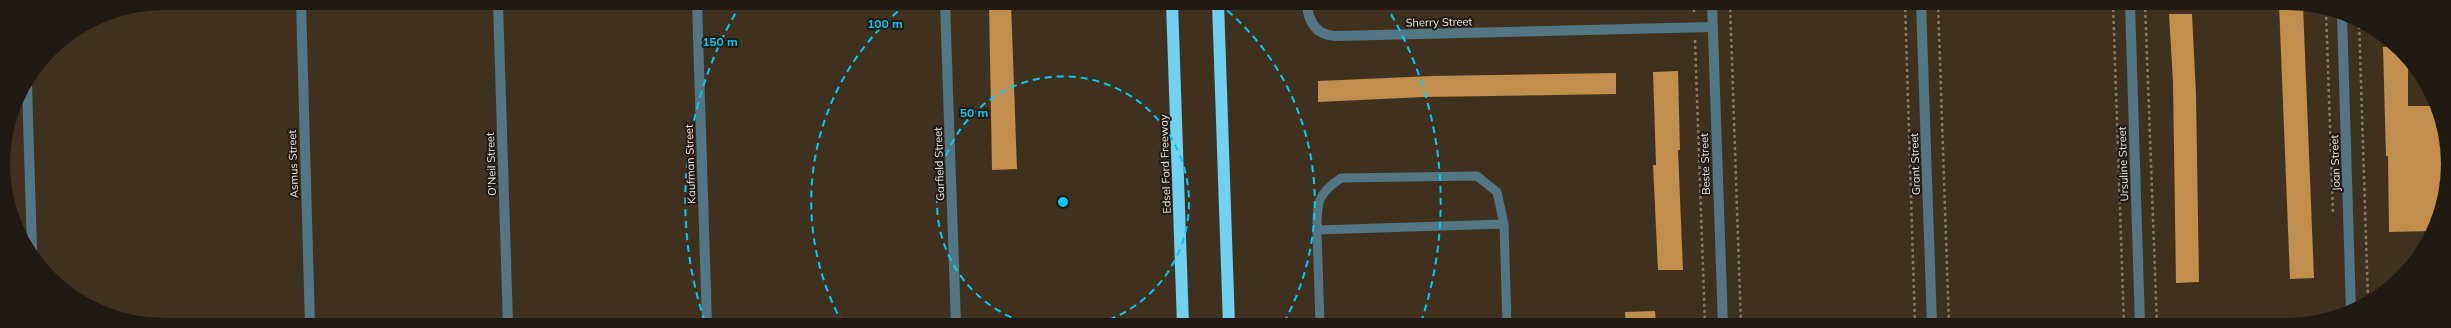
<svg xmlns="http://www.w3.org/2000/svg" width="2451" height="328" font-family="Mulish,sans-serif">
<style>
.building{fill:#c18e4e}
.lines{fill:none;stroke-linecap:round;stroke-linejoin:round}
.path{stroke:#847868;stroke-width:2.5;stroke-dasharray:3 3;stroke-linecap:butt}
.service{stroke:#527683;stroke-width:9}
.minor{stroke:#527683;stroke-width:10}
.motorway{stroke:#70d1f1;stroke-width:12}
.ring{fill:none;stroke:#00cbf9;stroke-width:2;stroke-dasharray:7 5}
.labels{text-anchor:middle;stroke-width:4;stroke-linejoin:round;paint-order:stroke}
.street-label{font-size:11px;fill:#f1e8dd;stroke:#211a12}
.centre{fill:#00cbf9;stroke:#211a12;stroke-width:2}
.ring-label{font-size:12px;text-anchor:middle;font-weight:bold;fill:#00cbf9;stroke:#211a12;stroke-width:4;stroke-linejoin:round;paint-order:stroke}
</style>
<rect width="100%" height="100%" fill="#40311f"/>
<g class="building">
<polygon points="989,3 1011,3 1017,169 992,170"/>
<polygon points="2279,3 2303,5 2314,278 2290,279"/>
<polygon points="2169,14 2192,14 2196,94 2199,282 2176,283 2173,82"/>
<polygon points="2393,46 2408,58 2408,106 2436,106 2440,112 2448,175 2433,231 2389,232 2388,156 2386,156 2383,47"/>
<polygon points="1678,71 1680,150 1678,150 1683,270 1658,270 1653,165 1656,165 1653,72"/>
<polygon points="1616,73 1616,94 1424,97 1318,102 1318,81 1432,76"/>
<polygon points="1655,311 1656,325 1626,325 1625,312"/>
</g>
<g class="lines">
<g class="path">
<polyline points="1694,3 1694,14"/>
<polyline points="1730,3 1741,325"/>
<polyline points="1905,3 1915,325"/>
<polyline points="1938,3 1949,325"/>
<polyline points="2113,3 2124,325"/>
<polyline points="2145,3 2157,325"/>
<polyline points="2326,11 2333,213"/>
<polyline points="2359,20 2368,300"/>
<polyline points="1695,40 1705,325"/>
</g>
<g class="service">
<path d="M1317 230C1317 203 1317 194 1341 178L1477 176 1497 192 1504 224"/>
<polyline points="1320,325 1317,230 1504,224 1507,325"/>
</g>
<g class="minor">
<polyline points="301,3 310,325"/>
<polyline points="498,3 508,325"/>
<polyline points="697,3 707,325"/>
<polyline points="945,3 956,325"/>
<path d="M1307 3C1308 22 1316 35 1335 36L1712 27"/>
<polyline points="1712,3 1723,325"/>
<polyline points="1921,3 1932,325"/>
<polyline points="2130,3 2140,325"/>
<polyline points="2342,15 2351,311"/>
<polyline points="27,85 32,250"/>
</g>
<g class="motorway">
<polyline points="1172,3 1183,325"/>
<polyline points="1218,3 1229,325"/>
</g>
</g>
<g class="ring">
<path d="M1034 325A126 126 0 1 1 1092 325"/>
<path d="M843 324A252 252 0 0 1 908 3M1218 3A252 252 0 0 1 1283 324"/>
<path d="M705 322A378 378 0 0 1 741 4M1385 4A378 378 0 0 1 1421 322"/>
</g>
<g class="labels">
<g class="street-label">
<text transform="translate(1439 22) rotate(-1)" y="4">Sherry Street</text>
<text transform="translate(2335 163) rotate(-92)" y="4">Joan Street</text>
<text transform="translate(293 164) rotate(-92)" y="4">Asmus Street</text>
<text transform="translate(491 164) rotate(-92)" y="4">O'Neil Street</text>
<text transform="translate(690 164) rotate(-92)" y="4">Kaufman Street</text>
<text transform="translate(939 164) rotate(-92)" y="4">Garfield Street</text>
<text transform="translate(1165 164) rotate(-92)" y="4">Edsel Ford Freeway</text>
<text transform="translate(1705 164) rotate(-92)" y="4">Beste Street</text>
<text transform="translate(1915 164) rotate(-92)" y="4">Grant Street</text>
<text transform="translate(2123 164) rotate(-92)" y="4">Ursuline Street</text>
</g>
</g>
<path d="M0 0H2451V328H0ZM164 10H2287A154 154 0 0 1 2441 164V164A154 154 0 0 1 2287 318H164A154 154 0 0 1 10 164V164A154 154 0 0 1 164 10Z" fill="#211a12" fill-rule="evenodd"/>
<circle cx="1063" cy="202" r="6" class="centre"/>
<g class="ring-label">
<text x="885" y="28">100 m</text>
<text x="720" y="46">150 m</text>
<text x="974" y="117">50 m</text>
</g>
</svg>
